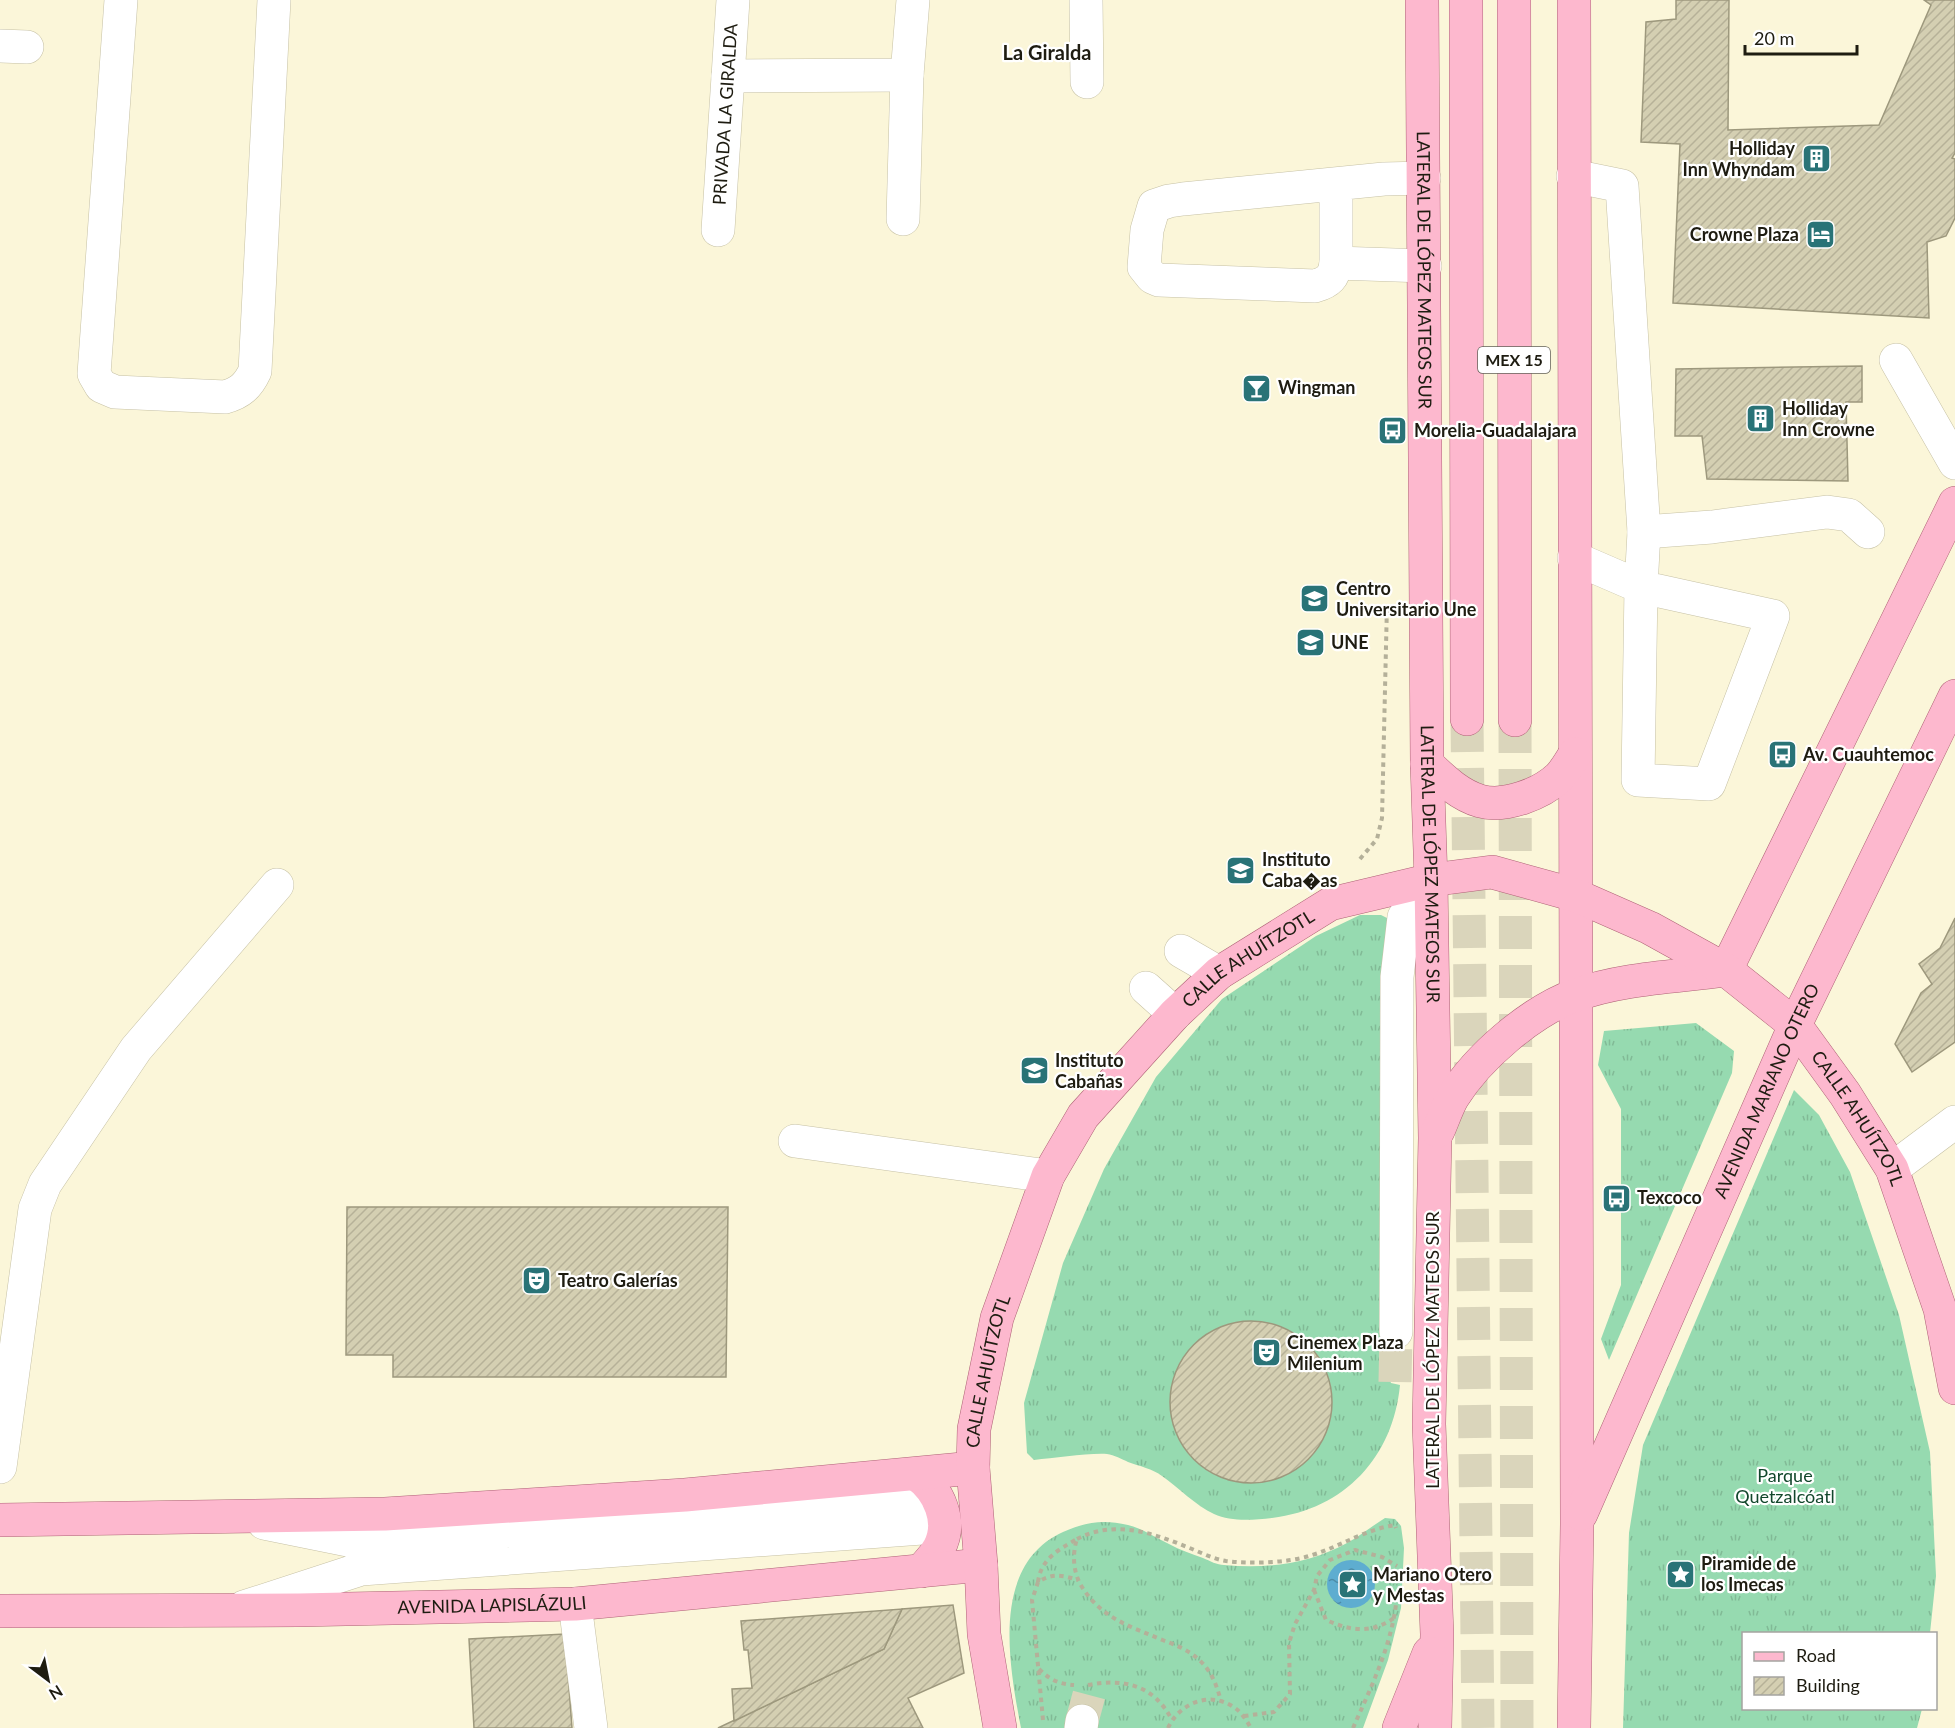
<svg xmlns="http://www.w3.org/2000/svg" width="1955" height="1728" font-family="Lato,sans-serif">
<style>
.grass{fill:url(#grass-tufts)}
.water{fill:url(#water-ripples)}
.building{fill:url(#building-hatch);stroke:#9d987d;stroke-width:1.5}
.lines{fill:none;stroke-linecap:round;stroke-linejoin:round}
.minor-tunnel{stroke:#dad5bb;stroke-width:33;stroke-dasharray:33 16;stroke-linecap:butt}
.major-tunnel{stroke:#dad5bb;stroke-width:33;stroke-dasharray:33 16;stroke-linecap:butt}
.minor-casing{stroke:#c6c1a5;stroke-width:34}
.major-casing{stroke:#ae6376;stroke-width:34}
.path{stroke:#b4b099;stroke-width:4;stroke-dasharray:4.5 4.5;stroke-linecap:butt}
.minor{stroke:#fff;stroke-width:33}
.major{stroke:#fdb8ce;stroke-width:33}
.labels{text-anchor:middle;stroke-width:4.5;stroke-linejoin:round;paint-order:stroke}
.shield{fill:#fff;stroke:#626058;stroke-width:1.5}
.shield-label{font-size:16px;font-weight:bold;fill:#1e1c11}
.street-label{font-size:18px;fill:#1e1c11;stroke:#fff}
.poi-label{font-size:18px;font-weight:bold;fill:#1e1c11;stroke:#fff;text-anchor:start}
.park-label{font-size:18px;fill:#12472c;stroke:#fff}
.neighbourhood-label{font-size:20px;font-weight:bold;fill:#1e1c11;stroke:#fff}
</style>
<defs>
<pattern id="grass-tufts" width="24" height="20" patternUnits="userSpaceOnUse" patternTransform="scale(1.5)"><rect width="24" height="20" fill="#96dab0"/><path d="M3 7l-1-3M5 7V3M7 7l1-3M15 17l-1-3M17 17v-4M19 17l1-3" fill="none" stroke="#81ba96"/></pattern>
<pattern id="water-ripples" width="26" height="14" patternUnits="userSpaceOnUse" patternTransform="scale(1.5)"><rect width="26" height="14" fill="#5eadd0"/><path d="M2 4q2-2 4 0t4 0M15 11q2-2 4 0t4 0" fill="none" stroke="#4d8ca7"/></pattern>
<pattern id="building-hatch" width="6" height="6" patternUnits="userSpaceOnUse" patternTransform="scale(1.5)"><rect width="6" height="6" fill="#d4cfb2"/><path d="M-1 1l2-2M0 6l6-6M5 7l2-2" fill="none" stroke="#b6b198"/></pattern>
</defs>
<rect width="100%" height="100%" fill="#fbf6d9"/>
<g class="grass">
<path d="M1360 915H1381L1389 919 1388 1375 1391 1383 1400 1385C1393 1457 1345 1509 1272 1518 1253 1520 1231 1522 1214 1514 1196 1506 1178 1487 1162 1476 1153 1469 1139 1466 1128 1462 1122 1459 1114 1455 1107 1454 1087 1453 1055 1458 1034 1460L1027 1453 1024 1403 1063 1263 1104 1169 1156 1077 1222 999 1316 936Z"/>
<polygon points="1696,1023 1734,1051 1732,1073 1609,1360 1601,1339 1621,1285 1621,1109 1598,1065 1604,1031"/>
<polygon points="1794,1090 1819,1115 1850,1172 1899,1315 1930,1452 1936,1576 1930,1633 1744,1634 1744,1708 1922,1709 1917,1728 1623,1728 1629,1533 1643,1445"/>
<path d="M1385 1518 1395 1519 1401 1526 1404 1548 1401 1608 1388 1660 1363 1728H1021C1009 1665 990 1565 1063 1532 1086 1522 1103 1519 1128 1525 1142 1528 1156 1538 1169 1544 1180 1550 1192 1554 1203 1558 1210 1561 1217 1565 1224 1565 1267 1569 1309 1564 1347 1543 1360 1536 1372 1526 1385 1518Z"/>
</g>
<circle class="water" cx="1351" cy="1584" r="24"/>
<g class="building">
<polygon points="1676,0 1729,0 1728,130 1879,125 1931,5 1924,0 1955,0 1955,153 1952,158 1955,159 1955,218 1946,236 1927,242 1929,318 1673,303 1680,144 1641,142 1646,22 1676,19"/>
<polygon points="1862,366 1862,402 1846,402 1848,481 1707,479 1702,436 1675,436 1676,369"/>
<polygon points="1955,918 1955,1042 1912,1072 1895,1044 1921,993 1932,984 1919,964 1940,948"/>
<polygon points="347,1207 728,1207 726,1377 393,1377 393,1355 346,1355"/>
<circle cx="1251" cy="1402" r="81"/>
<polygon points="953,1605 964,1673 908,1698 923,1728 718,1728 884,1649 902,1609"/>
<polygon points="902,1609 884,1649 734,1721 732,1689 752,1688 748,1650 744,1650 741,1621"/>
<polygon points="565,1634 572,1728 474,1728 469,1639"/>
</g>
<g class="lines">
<g class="minor-tunnel">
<polyline points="1395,1382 1396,1332"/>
<polyline points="1082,1721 1089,1695"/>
</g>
<g class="major-tunnel">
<polyline points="1467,719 1478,1728"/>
<polyline points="1515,720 1517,1728"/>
</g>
<defs>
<g id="minor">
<path d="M121 0 94 374 101 386 115 392 225 397C240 393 248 386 255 371L274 0"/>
<polyline points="1086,0 1087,82"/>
<polyline points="0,46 27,47"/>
<polyline points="728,76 907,75 913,0"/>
<polyline points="1573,176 1622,186 1644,532 1641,587 1638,780 1709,784 1773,616 1641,587 1574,558"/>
<path d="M1336 184V263C1334 277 1329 282 1315 286L1159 280 1152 277 1144 267 1147 230 1154 206 1169 201 1183 199 1384 179 1424 178"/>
<polyline points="903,219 907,75"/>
<path id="s1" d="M718 230 733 0"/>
<polyline points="1336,263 1425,266"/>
<polyline points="1896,360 1955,463"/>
<polyline points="1644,532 1712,527 1827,512 1849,515 1868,532"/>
<polyline points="1181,951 1219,973"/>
<polyline points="1146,988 1175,1014"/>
<polyline points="795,1141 1048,1176"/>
<polyline points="1892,1169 1955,1122"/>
<polyline points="1396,1332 1397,977 1404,917 1431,880"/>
<polyline points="0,1467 35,1209 45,1184 136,1049 277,885"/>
<polyline points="575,1604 591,1728"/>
<polyline points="244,1607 361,1569 922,1528 919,1502 358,1542 264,1523"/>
<polyline points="1081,1728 1082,1721"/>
</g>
<g id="major">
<path id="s2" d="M1422 0 1427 764 1431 880 1435 1138 1429 1424 1437 1634 1435 1728"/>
<polyline points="1466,0 1467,719"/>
<polyline points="1514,0 1515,720"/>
<polyline points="1574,0 1577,1524 1574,1728"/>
<path d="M1427 764C1443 779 1459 795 1480 801 1505 808 1541 794 1559 777 1565 771 1570 762 1575 754"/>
<path d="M1438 1131C1443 1120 1447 1107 1453 1097 1478 1057 1531 1011 1576 995 1623 978 1676 977 1726 970L1955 503"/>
<path d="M916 1474C939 1490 953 1522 939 1548 935 1556 927 1564 921 1571"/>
<path id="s3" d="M1581 1514 1795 1025 1955 696"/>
<polyline points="0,1520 385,1514 685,1495 973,1468"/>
<path id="s4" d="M0 1611 299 1610 575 1604 981 1565"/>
<path id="s5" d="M1000 1728 984 1634 981 1565 973 1468 974 1429 997 1318 1048 1176 1083 1116 1175 1014 1219 973 1330 904 1431 880 1492 872 1575 895 1650 928 1726 970 1795 1025 1845 1094 1892 1169 1940 1309 1955 1388"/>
<polyline points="1399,1728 1429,1653"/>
</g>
</defs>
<use href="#minor" class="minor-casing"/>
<use href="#major" class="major-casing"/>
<g class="path">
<polyline points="1360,859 1377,839 1382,818 1387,604"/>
<path d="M1077 1539C1113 1520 1151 1532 1187 1547 1200 1552 1213 1559 1226 1561 1249 1564 1287 1563 1309 1556 1340 1547 1363 1530 1395 1525L1396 1528"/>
<path d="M1038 1582C1041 1559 1058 1550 1077 1539 1072 1554 1073 1573 1082 1587 1102 1619 1132 1627 1165 1641 1176 1645 1188 1650 1197 1658 1211 1670 1216 1683 1221 1701"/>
<path d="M1314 1590 1326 1620C1351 1631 1371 1634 1394 1618"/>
<path d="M1039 1669C1050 1680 1059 1684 1074 1685"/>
<path d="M1088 1685C1124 1678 1154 1685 1172 1720"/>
<polyline points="1244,1716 1274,1712 1290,1694 1289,1643 1295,1624 1314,1590 1317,1576 1330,1560 1355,1550 1382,1557 1397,1566"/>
<path d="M1043 1720 1032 1600 1038 1582C1052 1573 1062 1575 1078 1580"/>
<path d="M1168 1728C1179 1704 1208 1691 1232 1706 1241 1711 1246 1720 1251 1728"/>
<path d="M1353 1728C1372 1685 1393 1643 1397 1595"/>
</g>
<use href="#minor" class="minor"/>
<use href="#major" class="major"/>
</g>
<defs>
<symbol id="building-square" viewBox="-11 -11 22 22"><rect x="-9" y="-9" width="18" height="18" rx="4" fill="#297377" stroke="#fff"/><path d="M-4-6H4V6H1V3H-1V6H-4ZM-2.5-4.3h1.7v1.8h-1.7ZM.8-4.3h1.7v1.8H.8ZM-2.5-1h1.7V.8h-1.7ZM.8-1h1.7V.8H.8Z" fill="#fff"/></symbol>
<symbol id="hotel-square" viewBox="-11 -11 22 22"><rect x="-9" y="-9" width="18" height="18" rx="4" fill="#297377" stroke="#fff"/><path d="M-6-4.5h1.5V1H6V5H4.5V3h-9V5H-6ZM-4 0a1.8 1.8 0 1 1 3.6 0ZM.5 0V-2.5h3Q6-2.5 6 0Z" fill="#fff"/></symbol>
<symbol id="bar-square" viewBox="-11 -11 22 22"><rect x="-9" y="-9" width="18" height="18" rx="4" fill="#297377" stroke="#fff"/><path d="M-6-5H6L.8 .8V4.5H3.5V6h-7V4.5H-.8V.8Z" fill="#fff"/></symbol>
<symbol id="bus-square" viewBox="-11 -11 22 22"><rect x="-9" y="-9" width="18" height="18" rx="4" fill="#297377" stroke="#fff"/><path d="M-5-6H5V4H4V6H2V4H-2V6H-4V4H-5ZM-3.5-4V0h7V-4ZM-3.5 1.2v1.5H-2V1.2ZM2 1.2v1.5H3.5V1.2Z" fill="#fff"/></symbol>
<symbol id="university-square" viewBox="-11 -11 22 22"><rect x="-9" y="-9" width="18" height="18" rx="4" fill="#297377" stroke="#fff"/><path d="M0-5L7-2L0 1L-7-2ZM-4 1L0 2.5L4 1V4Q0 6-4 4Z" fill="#fff"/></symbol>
<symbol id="school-square" viewBox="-11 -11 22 22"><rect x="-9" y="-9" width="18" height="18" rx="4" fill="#297377" stroke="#fff"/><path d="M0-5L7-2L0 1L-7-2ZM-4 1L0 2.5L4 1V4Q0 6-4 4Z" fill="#fff"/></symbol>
<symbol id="theatre-square" viewBox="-11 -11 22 22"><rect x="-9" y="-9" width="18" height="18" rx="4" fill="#297377" stroke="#fff"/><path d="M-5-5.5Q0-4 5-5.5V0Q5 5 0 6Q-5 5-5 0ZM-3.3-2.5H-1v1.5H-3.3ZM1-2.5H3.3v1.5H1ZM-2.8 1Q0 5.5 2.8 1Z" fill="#fff"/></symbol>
<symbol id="sight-square" viewBox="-11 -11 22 22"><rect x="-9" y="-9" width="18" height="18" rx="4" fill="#297377" stroke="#fff"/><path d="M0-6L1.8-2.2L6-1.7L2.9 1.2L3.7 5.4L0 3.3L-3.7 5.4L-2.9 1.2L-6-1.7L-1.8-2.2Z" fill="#fff"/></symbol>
</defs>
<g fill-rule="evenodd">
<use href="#building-square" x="1800" y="142" width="33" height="33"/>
<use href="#hotel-square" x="1804" y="218" width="33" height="33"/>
<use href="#bar-square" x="1240" y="372" width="33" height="33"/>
<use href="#building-square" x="1744" y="402" width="33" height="33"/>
<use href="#bus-square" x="1376" y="414" width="33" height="33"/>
<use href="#university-square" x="1298" y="582" width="33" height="33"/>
<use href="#school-square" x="1294" y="626" width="33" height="33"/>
<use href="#bus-square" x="1766" y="738" width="33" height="33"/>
<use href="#school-square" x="1224" y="854" width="33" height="33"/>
<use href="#school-square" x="1018" y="1054" width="33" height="33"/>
<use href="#bus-square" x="1600" y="1182" width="33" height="33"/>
<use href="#theatre-square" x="520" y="1264" width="33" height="33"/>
<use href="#theatre-square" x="1250" y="1336" width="33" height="33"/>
<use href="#sight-square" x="1664" y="1558" width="33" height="33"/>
<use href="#sight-square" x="1336" y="1568" width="33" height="33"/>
</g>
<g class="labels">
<rect class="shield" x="1478" y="347" width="72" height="26" rx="4.5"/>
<g class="shield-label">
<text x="1514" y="366">MEX 15</text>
</g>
<g class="street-label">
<text dy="6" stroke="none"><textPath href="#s1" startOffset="116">PRIVADA LA GIRALDA</textPath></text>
<text dy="6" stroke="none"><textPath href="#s2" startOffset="270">LATERAL DE LÓPEZ MATEOS SUR</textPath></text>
<text dy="6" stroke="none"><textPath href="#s2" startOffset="864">LATERAL DE LÓPEZ MATEOS SUR</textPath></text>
<text dy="6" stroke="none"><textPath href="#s5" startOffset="864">CALLE AHUÍTZOTL</textPath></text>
<text dy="6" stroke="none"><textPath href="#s3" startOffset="462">AVENIDA MARIANO OTERO</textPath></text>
<text dy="6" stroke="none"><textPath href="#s5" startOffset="1584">CALLE AHUÍTZOTL</textPath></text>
<text transform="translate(1433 1350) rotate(-90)" y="6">LATERAL DE LÓPEZ MATEOS SUR</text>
<text dy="6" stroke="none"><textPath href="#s5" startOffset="360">CALLE AHUÍTZOTL</textPath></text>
<text dy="6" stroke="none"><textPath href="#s4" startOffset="492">AVENIDA LAPISLÁZULI</textPath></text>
</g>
<g class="poi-label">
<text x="1795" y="155" text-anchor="end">Holliday<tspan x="1795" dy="21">Inn Whyndam</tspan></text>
<text x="1799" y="241" text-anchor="end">Crowne Plaza</text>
<text x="1278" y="394">Wingman</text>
<text x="1782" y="415">Holliday<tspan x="1782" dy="21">Inn Crowne</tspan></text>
<text x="1414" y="437">Morelia-Guadalajara</text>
<text x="1336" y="595">Centro<tspan x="1336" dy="21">Universitario Une</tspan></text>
<text x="1331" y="649">UNE</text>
<text x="1803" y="761">Av. Cuauhtemoc</text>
<text x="1262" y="866">Instituto<tspan x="1262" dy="21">Caba�as</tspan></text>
<text x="1055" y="1067">Instituto<tspan x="1055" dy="21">Cabañas</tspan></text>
<text x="1637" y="1204">Texcoco</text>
<text x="558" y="1287">Teatro Galerías</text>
<text x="1287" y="1349">Cinemex Plaza<tspan x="1287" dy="21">Milenium</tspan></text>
<text x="1701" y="1570">Piramide de<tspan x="1701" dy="21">los Imecas</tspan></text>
<text x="1373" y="1581">Mariano Otero<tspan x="1373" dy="21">y Mestas</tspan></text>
</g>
<g class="park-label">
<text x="1785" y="1482">Parque<tspan x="1785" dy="21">Quetzalcóatl</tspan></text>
</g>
<g class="neighbourhood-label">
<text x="1047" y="60">La Giralda</text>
</g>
</g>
<rect x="1742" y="1632" width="195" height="78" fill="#ffffff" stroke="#a5a4a0" stroke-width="1.5"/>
<rect x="1754" y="1652" width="30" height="9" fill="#fdb8ce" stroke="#a5a4a0" stroke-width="1.5"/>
<text x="1796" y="1662" font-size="18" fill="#1e1c11">Road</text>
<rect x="1754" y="1677" width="30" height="18" fill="url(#building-hatch)" stroke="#a5a4a0" stroke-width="1.5"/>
<text x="1796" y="1692" font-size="18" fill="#1e1c11">Building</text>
<g transform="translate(48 1680) rotate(148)" stroke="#ffffff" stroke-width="4.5" paint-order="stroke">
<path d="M0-4.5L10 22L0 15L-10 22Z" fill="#1e1c11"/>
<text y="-9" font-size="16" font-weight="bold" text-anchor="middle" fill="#1e1c11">N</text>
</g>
<path d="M1745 45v9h112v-9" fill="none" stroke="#1e1c11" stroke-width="3"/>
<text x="1754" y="45" font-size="18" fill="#1e1c11" stroke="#ffffff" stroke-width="4.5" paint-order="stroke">20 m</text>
</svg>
